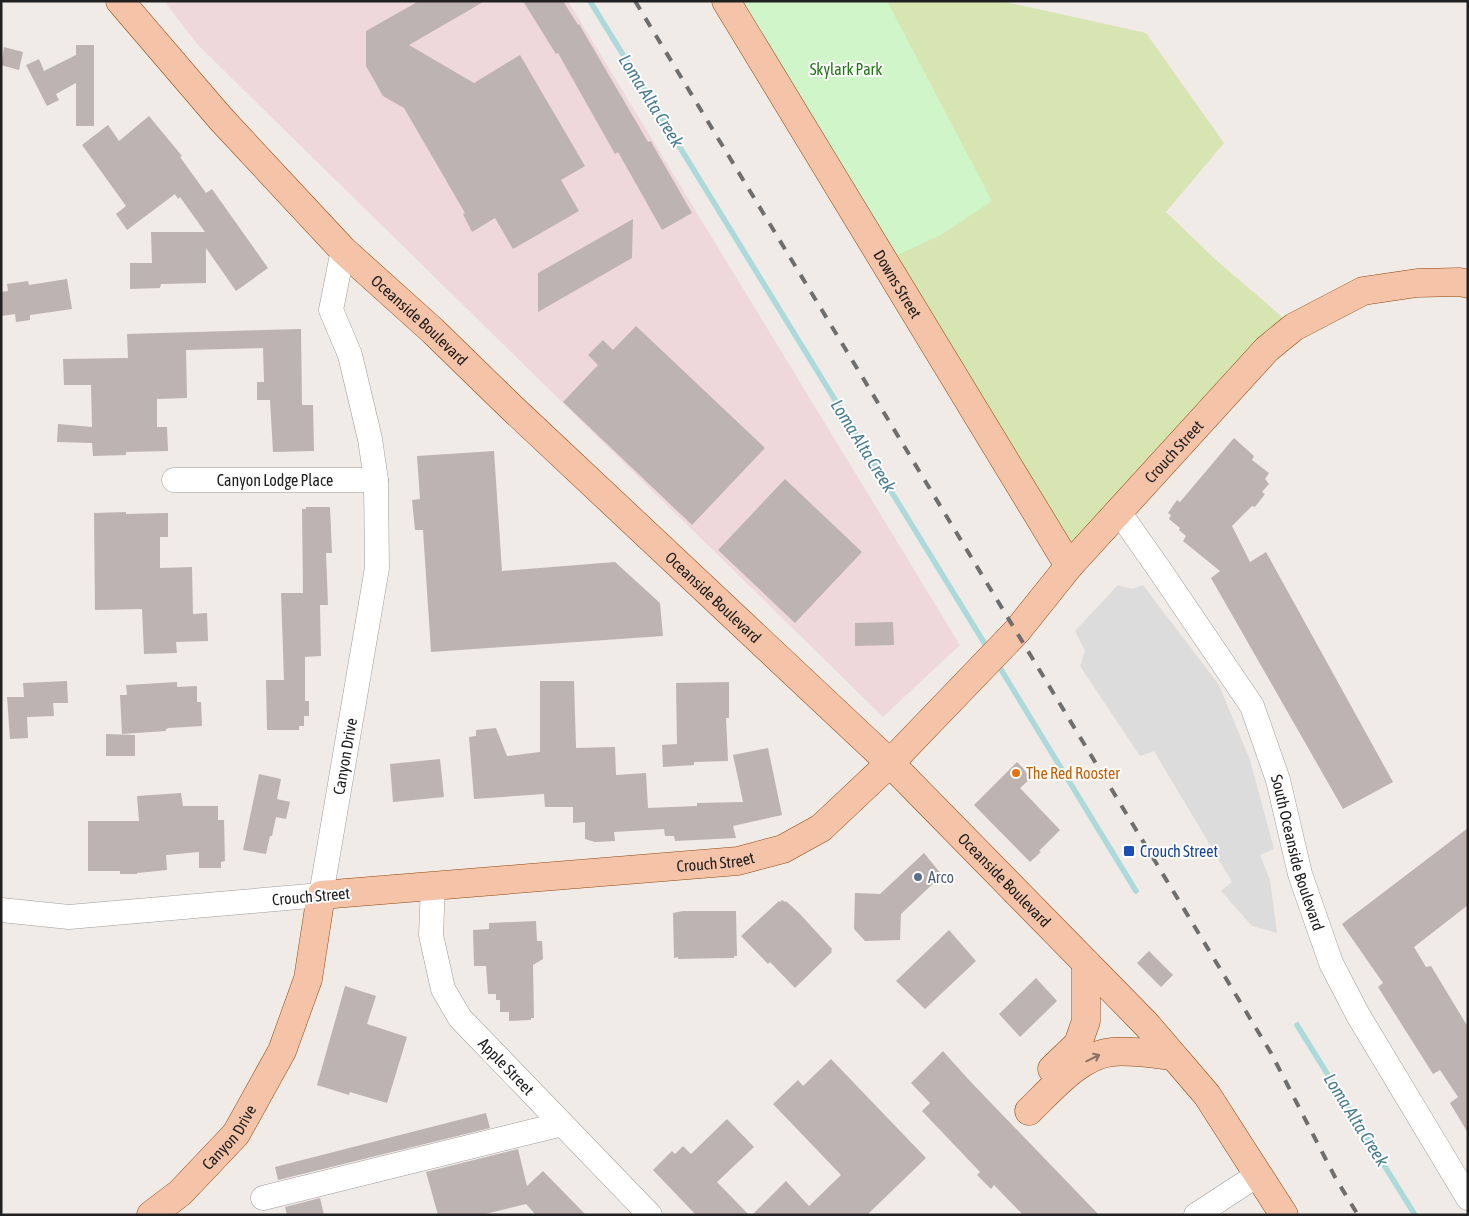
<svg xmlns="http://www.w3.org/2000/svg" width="1469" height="1216" font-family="'Asap Condensed',sans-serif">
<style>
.commercial{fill:#efd8dc}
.grass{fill:#d6e5b2}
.park{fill:#cff5c9}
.parking{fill:#dcdcdc}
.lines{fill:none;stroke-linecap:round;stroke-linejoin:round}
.stream{stroke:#acd9d9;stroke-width:5.5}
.building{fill:#bdb3b0}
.minor-casing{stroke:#9d9d9d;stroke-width:25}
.major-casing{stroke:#8f480d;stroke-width:29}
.minor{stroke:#fff;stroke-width:24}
.major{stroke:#f4c3a8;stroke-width:28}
.rail{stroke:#6e6e6e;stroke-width:4;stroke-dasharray:10 10;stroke-linecap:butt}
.oneway{stroke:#8a7264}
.food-dot{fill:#e8710a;stroke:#fff;stroke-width:2}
.transit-dot{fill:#1a4fb4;stroke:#fff;stroke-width:2}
.service-dot{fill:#5c6f8a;stroke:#fff;stroke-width:2}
.labels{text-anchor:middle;stroke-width:4;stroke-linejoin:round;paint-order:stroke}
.park-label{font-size:16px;fill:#227715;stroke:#fff}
.street-label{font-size:16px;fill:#202020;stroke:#fff}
.food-label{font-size:16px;fill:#c56008;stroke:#fff;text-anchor:start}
.transit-label{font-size:16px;fill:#164399;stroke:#fff;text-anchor:start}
.service-label{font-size:16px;fill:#4e5e75;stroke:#fff;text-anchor:start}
.water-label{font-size:18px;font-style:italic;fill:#4a7d91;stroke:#fff}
</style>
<rect width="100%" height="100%" fill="#f0ebe7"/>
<polygon class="commercial" points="164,1 568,1 960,645 883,717 197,44"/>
<polygon class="grass" points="886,1 1001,1 1146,33 1224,143 1166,212 1216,260 1294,327 1069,566 884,261"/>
<polygon class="park" points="726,1 887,1 992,201 941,235 884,261"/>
<polygon class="parking" points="1118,585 1132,589 1143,585 1219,685 1250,760 1274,849 1260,855 1270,880 1277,933 1252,926 1221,891 1232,882 1154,751 1140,756 1080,666 1085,651 1075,631"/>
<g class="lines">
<g class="stream">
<polyline points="590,1 988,649"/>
<polyline points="997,663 1136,891"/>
<polyline points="1297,1025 1415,1215"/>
</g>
</g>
<g class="building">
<polygon points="419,1 485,1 409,45 474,83 520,55 585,166 561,180 579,211 513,249 495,218 472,232 463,214 465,213 404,108 383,96 366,66 366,31"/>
<polygon points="523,1 563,1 578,25 579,24 648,142 651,141 654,147 692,213 662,230 618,152 615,154 558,53 556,54"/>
<polygon points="76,45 94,45 94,126 76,126 76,83 56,94 59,100 47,106 26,65 39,59 44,71 76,55"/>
<polygon points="4,47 23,52 19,70 1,65"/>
<polygon points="149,116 182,156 180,157 206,193 212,189 268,268 236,291 206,248 206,283 161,284 160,288 130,289 130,263 152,263 151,232 205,232 180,197 178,199 175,194 127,230 116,214 126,206 82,145 108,125 119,141"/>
<polygon points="633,219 632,258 538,312 538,273"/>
<polygon points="67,279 72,309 30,315 30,320 16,322 15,314 1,316 1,292 8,291 7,284 28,281 29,285"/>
<polygon points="636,326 765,448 692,525 563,402 598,365 588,355 603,340 613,350"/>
<polygon points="301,329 302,405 313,405 314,451 273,452 270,400 257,400 257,382 264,382 263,348 186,350 187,398 157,399 157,427 167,427 168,451 126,452 126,455 93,456 92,443 57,442 58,424 92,427 91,385 64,385 63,359 128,358 127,334"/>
<polygon points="1234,438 1254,456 1252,460 1269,473 1265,479 1269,484 1262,492 1265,494 1255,507 1252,506 1232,526 1250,562 1266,552 1393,782 1343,809 1211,578 1220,571 1183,541 1186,536 1179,530 1180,528 1169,519 1171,515 1168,513 1177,500 1180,502"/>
<polygon points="494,451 502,571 615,562 660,603 663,636 431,652 423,530 415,530 412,500 420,499 417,456"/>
<polygon points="785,479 862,552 795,623 718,550"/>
<polygon points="306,507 330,507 332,553 326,553 328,605 320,605 321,656 305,657 305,701 309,701 309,716 304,716 304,726 299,726 299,730 267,730 266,680 284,680 281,593 303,593 302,509 306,509"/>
<polygon points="126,512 126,514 168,513 168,537 160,537 160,568 192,567 193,614 207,613 208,641 176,642 177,653 144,654 142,609 95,610 94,513"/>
<polygon points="893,622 894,645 855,646 855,623"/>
<polygon points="67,681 68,703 53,703 54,716 27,717 28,738 10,739 7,697 24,697 23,683"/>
<polygon points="540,681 574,681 576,748 615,747 616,775 646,773 648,808 697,806 697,803 743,802 733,755 768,748 782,815 733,826 736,838 675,841 674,836 665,836 664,829 614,832 615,841 595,842 585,839 585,822 573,823 573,807 545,807 544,794 474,799 469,737 476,736 476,730 496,728 507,756 540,752"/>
<polygon points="177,682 177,687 197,686 197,702 201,702 202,726 169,728 166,729 166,731 122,734 120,695 127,695 126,685"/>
<polygon points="729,682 729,718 726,718 728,761 694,762 694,765 663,767 662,745 677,744 676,683"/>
<polygon points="106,734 135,735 135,756 106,756"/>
<polygon points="440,759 444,797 393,802 390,764"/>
<polygon points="1017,762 1024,769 1030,779 1020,788 1060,830 1039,851 1041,852 1030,862 974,805"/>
<polygon points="259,774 281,779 277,799 290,802 286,819 276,817 272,836 270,836 266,854 243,850"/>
<polygon points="181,793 183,806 218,806 218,820 224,820 225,861 221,862 221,868 199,868 199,852 166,855 167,870 137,873 137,874 120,874 120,871 88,871 88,821 139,821 137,796"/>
<polygon points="1468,828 1468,905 1414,947 1426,967 1431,966 1468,1027 1468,1133 1450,1103 1458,1097 1440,1070 1433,1074 1378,987 1383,983 1342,924"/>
<polygon points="924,853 942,875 901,914 900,940 865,941 854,929 855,893 880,894"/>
<polygon points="782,900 785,902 786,901 800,914 832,949 831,951 832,952 795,988 770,962 768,964 741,936 779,901 780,902"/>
<polygon points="683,911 736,911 737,956 734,956 734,958 727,958 678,959 678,957 674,958 673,913"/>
<polygon points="536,921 537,941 542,941 543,959 533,965 534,1018 531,1018 531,1020 509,1021 509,1012 500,1012 500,1000 496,1000 496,994 488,994 486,966 474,966 473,930 489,929 489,923"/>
<polygon points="949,930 976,961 925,1009 896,981"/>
<polygon points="1149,951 1173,975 1161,987 1137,963"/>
<polygon points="1036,978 1057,1001 1020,1037 999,1014"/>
<polygon points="345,986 376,996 367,1024 407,1037 387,1103 350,1092 349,1095 317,1085"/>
<polygon points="943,1051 968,1079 1099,1215 1023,1215 994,1185 991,1189 977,1175 980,1172 922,1111 930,1103 911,1083"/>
<polygon points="831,1059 926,1158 867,1215 752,1215 786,1181 809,1206 841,1175 773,1104 798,1080 803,1086"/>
<polygon points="486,1113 490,1128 278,1180 275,1167"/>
<polygon points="727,1119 754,1147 717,1182 749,1215 696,1215 653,1170 672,1151 675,1154 683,1146 691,1154"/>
<polygon points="518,1149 527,1186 543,1171 586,1215 536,1215 526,1204 481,1215 438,1215 426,1172"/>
<polygon points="320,1198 324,1215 287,1215 285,1207"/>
</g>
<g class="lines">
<defs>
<g id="minor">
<path id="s1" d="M174 480H376"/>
<path id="s2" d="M1119 512 1159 569 1252 706 1278 780 1300 874 1331 963 1358 1015 1468 1198"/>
<path id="s3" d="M433 885 431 935 443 989 460 1018 650 1215"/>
<path id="s4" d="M1 910 69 917 321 895 377 568 376 480 370 439 350 355 331 310 343 250"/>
<polyline points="263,1198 562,1124"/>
<polyline points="1196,1215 1259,1174"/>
</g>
<g id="major">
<path id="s5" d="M120 1 221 119 343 250 433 331 511 407 890 763 1146 1024 1207 1095 1284 1215"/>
<path id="s6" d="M726 1 1069 566"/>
<polyline points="1052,1069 1078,1044 1086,1021 1086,963"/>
<path d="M1029 1111C1051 1090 1080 1055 1112 1052 1130 1050 1155 1054 1173 1056"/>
<path id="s7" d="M151 1215 180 1193 236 1134 282 1051 308 979 321 895 738 861 783 849 821 828 890 763 1017 631 1069 566 1267 349 1294 327 1363 291 1417 283 1460 282 1468 284"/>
</g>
</defs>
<use href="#minor" class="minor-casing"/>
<use href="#major" class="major-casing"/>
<use href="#minor" class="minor"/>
<use href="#major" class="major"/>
<polyline class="rail" points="635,1 1271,1053 1336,1179 1358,1215"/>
</g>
<defs><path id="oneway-shaft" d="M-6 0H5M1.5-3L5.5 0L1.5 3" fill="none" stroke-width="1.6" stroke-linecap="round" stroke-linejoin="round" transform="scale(1.25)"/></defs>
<use class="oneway" href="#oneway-shaft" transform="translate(1093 1058) rotate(-26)"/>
<circle class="food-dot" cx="1016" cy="773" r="5"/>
<rect class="transit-dot" x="1123" y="845" width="12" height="12" rx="2.5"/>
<circle class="service-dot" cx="918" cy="877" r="5"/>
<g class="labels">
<g class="park-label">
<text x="846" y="75">Skylark Park</text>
</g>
<g class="street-label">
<text dy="6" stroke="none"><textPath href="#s6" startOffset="331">Downs Street</textPath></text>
<text dy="6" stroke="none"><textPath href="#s5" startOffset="438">Oceanside Boulevard</textPath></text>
<text dy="6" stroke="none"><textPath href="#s7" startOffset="1399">Crouch Street</textPath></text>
<text dy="6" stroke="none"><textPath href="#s1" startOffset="101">Canyon Lodge Place</textPath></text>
<text dy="6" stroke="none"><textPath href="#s5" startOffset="842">Oceanside Boulevard</textPath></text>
<text dy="6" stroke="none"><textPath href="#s4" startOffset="462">Canyon Drive</textPath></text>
<text dy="6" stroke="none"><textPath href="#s2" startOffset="389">South Oceanside Boulevard</textPath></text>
<text dy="6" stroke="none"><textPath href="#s7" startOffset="770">Crouch Street</textPath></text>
<text dy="6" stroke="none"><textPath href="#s5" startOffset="1248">Oceanside Boulevard</textPath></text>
<text transform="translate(311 896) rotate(-5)" y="6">Crouch Street</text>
<text dy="6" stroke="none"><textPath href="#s3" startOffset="206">Apple Street</textPath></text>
<text dy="6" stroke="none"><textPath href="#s7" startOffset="111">Canyon Drive</textPath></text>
</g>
<g class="food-label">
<text x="1026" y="779">The Red Rooster</text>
</g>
<g class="transit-label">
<text x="1140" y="857">Crouch Street</text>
</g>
<g class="service-label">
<text x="928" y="883">Arco</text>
</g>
<g class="water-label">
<text transform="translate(651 101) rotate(58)" y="6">Loma Alta Creek</text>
<text transform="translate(863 446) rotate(58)" y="6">Loma Alta Creek</text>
<text transform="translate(1356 1120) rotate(58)" y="6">Loma Alta Creek</text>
</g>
</g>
<rect width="1469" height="1216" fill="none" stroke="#202020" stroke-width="5"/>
</svg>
